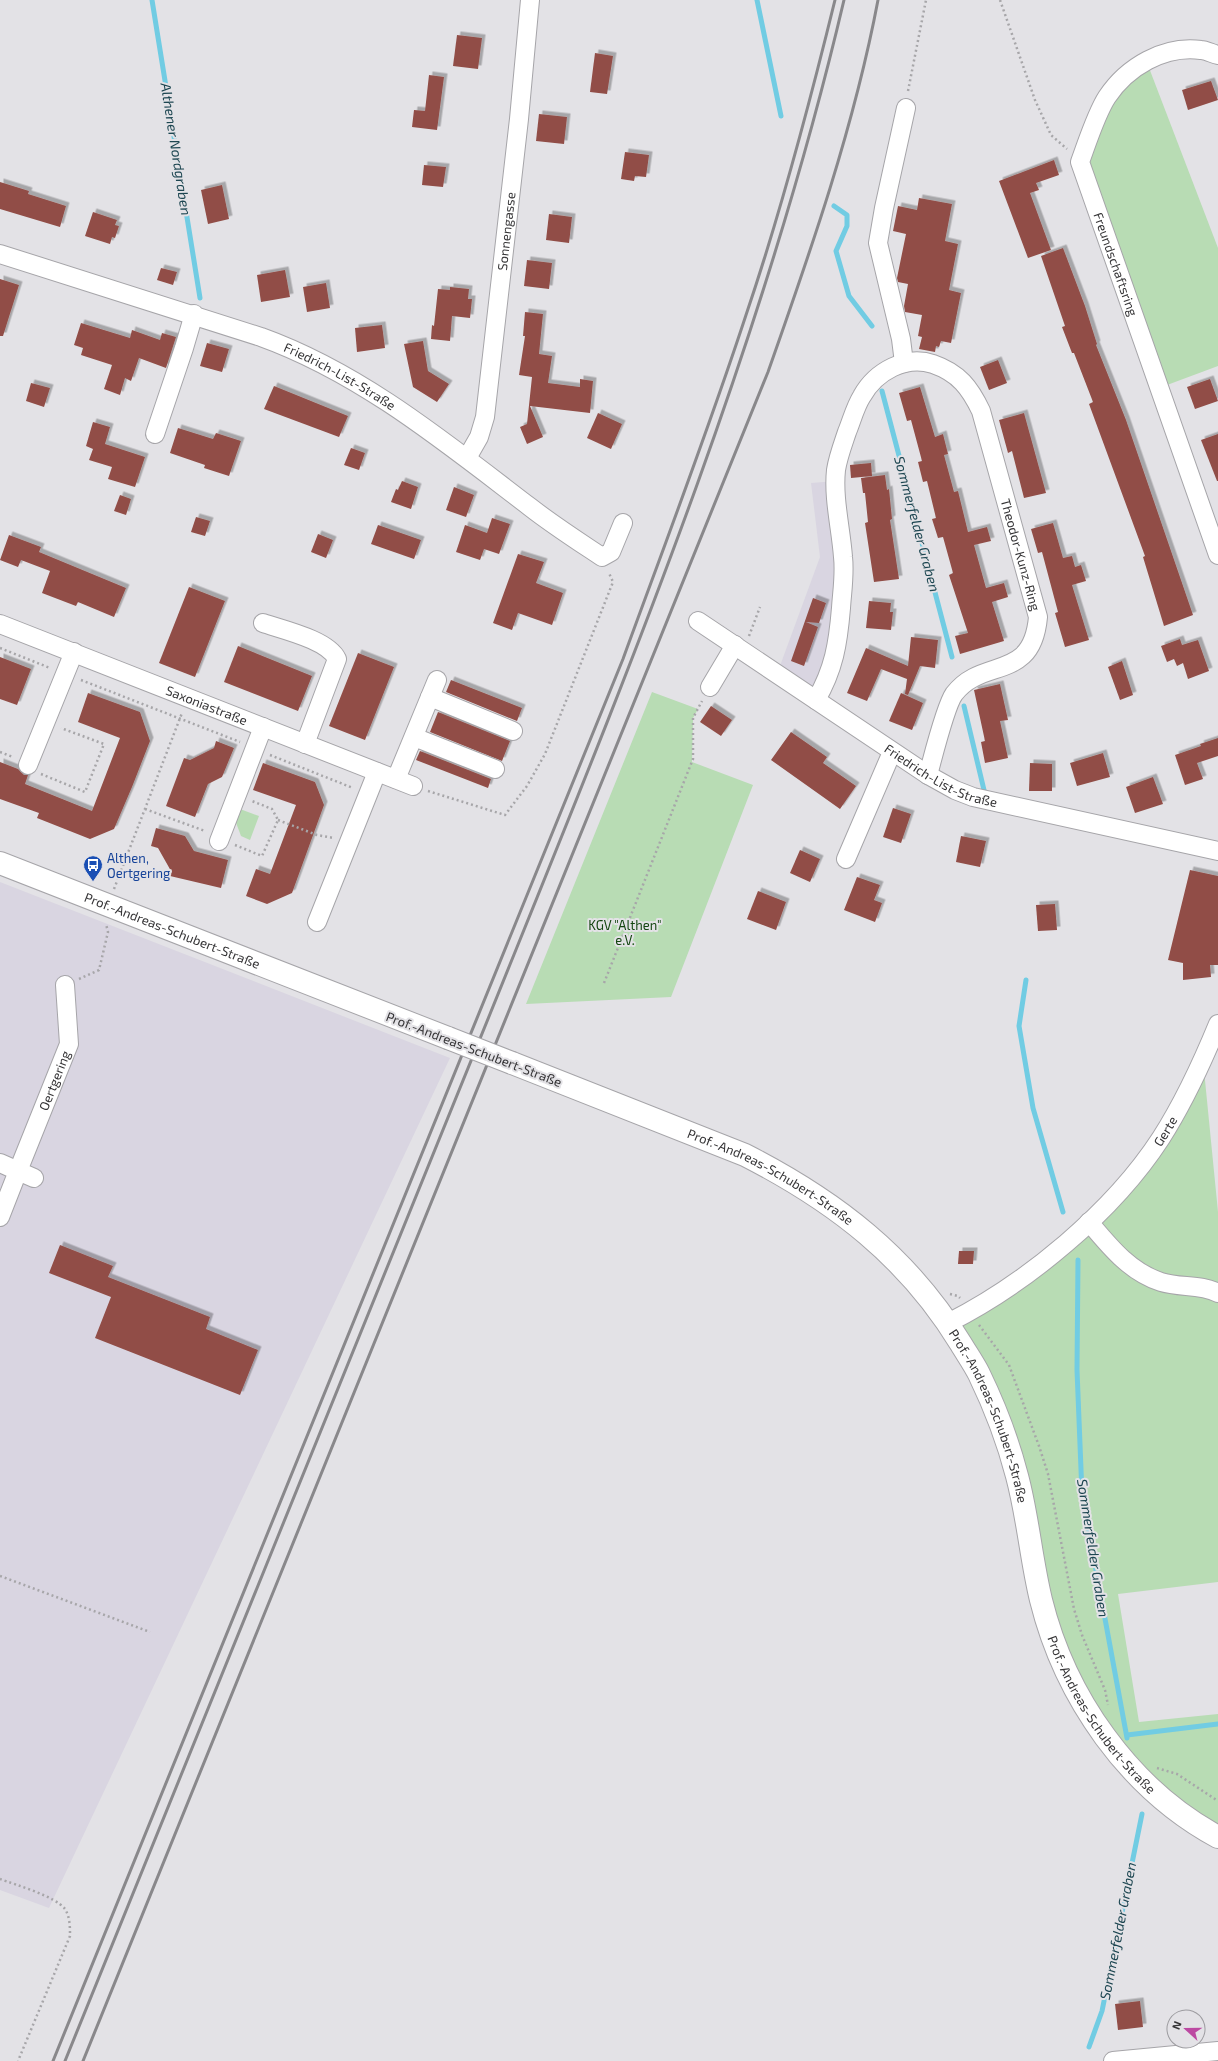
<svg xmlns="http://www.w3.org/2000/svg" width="1218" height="2061" font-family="'Exo 2',sans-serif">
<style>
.built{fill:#d9d5e1}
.green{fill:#b8dcb4}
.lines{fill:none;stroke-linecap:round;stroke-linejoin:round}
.stream{stroke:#71cce3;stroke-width:5}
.building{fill:#914d46;filter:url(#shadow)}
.minor-casing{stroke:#a6a5a9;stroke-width:20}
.major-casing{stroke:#a6a5a9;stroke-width:24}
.path{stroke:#a7a6a9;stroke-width:2.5;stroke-dasharray:2 3;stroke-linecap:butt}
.minor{stroke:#fff;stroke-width:18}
.major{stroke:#fff;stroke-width:22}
.rail{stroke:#89888b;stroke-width:3}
.major-bridge-casing{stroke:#a6a5a9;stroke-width:24;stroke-linecap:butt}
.major-bridge{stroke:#fff;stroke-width:22}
.labels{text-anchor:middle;stroke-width:4;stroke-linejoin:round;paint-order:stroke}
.street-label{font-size:13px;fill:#353436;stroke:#e3e2e6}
.transit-label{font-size:13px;fill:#164399;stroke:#e3e2e6;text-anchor:start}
.park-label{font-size:13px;fill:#144611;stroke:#e3e2e6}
.water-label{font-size:14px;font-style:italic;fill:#1d4651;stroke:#e3e2e6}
</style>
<defs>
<filter id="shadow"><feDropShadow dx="3.5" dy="-3.5" stdDeviation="0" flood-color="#0004"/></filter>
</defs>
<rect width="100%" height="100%" fill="#e3e2e6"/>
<g class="built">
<polygon points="836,481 841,608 816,700 777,674 820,557 811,483"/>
<polygon points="0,882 450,1058 49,1908 0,1890"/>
</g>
<g class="green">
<polygon points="1146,60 1218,248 1218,366 1159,388 1094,203 1086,146 1107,98"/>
<polygon points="652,692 698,709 693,718 692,762 753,785 671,997 526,1004"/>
<polygon points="240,809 259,816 250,840 241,836 235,820"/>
<polygon points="1203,1060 1218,1212 1218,1582 1118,1594 1139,1722 1218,1714 1218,1837 1186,1816 1074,1689 1017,1476 948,1323 970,1312 1131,1178"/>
</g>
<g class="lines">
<g class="stream">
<polyline points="152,0 200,298"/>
<polyline points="757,0 781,116"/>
<polyline points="834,206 847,215 847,226 836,251 849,296 872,326"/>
<polyline points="882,391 952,657"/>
<polyline points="964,706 984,790"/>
<polyline points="1026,980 1019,1026 1033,1108 1063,1212"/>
<polyline points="1078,1260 1077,1370 1082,1494 1127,1738"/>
<polyline points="1127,1735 1218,1724"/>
<polyline points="1089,2047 1102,2011 1142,1814"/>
</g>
</g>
<g class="building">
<polygon points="457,35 482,38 478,69 453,66"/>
<polygon points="595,53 613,56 607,94 590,92"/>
<polygon points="429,75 444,77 437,130 412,127 414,110 425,111"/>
<polygon points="1211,81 1218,100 1188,110 1182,90"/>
<polygon points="539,114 567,117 564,144 536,141"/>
<polygon points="625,152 649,155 646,177 635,176 634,181 621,179"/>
<polygon points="1054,160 1059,175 1036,183 1039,190 1030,193 1051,250 1028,258 999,181"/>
<polygon points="424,165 446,167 443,187 422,185"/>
<polygon points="0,182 29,191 28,194 66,206 60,227 0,209"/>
<polygon points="222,185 229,219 208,224 201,190"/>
<polygon points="919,198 952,204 945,241 958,244 949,290 961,293 951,343 941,341 939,347 936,346 935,352 919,349 922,337 918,336 922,315 905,312 904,306 908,284 898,282 897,278 906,234 893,231 898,206 917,210"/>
<polygon points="93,212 117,220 115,225 119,226 115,238 112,237 110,244 85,236"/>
<polygon points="549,214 572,217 569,243 546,240"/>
<polygon points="1063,248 1085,306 1097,344 1096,345 1126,420 1193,615 1164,626 1143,557 1145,556 1089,404 1093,402 1074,353 1072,353 1062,327 1065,326 1041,256"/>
<polygon points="527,260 552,263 549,289 524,286"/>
<polygon points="161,268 177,272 173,285 157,280"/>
<polygon points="285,270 290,297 261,302 257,275"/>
<polygon points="0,279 19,285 3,336 0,336"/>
<polygon points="326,283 330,308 307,312 303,287"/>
<polygon points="450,287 469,289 468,299 472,299 470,318 452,316 450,341 431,339 432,325 434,326 438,289 450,290"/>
<polygon points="525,312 543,314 539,354 552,356 548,383 580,387 580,379 593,381 590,413 530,406 543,437 527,444 520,427 527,424 532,377 519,375 525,336 523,336"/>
<polygon points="81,323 130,338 132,330 160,340 162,333 176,337 166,368 139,358 131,381 125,378 120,395 104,389 112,365 81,355 83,348 74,345"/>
<polygon points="382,325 385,348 357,352 355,328"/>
<polygon points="423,341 428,371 449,384 437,402 413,387 404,344"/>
<polygon points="207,343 229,349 222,372 200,366"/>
<polygon points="998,360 1007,383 989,390 980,367"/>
<polygon points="1210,379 1218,401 1195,409 1187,387"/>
<polygon points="31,383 50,388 44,407 26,401"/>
<polygon points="274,386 348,416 339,437 264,409"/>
<polygon points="920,387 935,437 943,434 948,454 944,455 954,492 958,491 968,532 987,527 991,541 974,545 986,588 1004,583 1008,597 992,602 1004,641 960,654 955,636 968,633 949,575 953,573 943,537 938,538 932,519 936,518 927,481 923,482 918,462 922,461 911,420 907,421 899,393"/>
<polygon points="598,413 622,424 611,449 587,438"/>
<polygon points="1024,413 1046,493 1024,498 1012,451 1008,453 999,420"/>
<polygon points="93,422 110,427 105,444 145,457 135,487 108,479 112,467 89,460 93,449 86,446"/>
<polygon points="178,428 213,439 216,433 241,441 229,476 204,468 205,465 170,453"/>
<polygon points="1218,434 1218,481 1217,481 1201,440"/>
<polygon points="351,448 365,453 359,470 344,465"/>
<polygon points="871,463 872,476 851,478 850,465"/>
<polygon points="885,475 887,490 889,489 892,519 890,520 899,579 874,582 865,523 868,522 865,493 863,493 861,478"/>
<polygon points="402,481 418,487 411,509 391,502 396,489 398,490"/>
<polygon points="454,487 474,495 466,517 446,510"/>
<polygon points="120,495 131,499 126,515 114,511"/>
<polygon points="196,517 210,521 205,536 191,532"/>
<polygon points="492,518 510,524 499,554 484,549 480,560 456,552 465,525 487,533"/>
<polygon points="1053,523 1063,558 1072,556 1075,567 1081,565 1086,581 1072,585 1089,640 1065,647 1055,613 1058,612 1042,552 1038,553 1031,529"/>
<polygon points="378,525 421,540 414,559 371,544"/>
<polygon points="318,534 333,540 326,558 311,552"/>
<polygon points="9,535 41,547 39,552 126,588 114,617 78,602 76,606 42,593 50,571 21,560 18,567 0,560"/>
<polygon points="518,554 544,562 536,583 563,593 552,625 518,613 512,630 493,623"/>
<polygon points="189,587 225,601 195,677 159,663"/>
<polygon points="813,598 826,603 819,623 806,622 818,627 804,666 791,661"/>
<polygon points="869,601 891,603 890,612 893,612 891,630 866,628"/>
<polygon points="911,637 938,640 935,668 920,666 908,695 905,694 907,679 881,669 867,701 847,693 866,648 908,666"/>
<polygon points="1180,639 1182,645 1198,640 1209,671 1188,679 1183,663 1177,666 1174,659 1167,662 1161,646"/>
<polygon points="238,646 312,676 298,711 224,682"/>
<polygon points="358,653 394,667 365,740 329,726"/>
<polygon points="0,657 31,669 17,705 0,699"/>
<polygon points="1122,661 1133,695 1120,700 1108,667"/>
<polygon points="451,680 522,708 517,721 446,692"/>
<polygon points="1000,684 1008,720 1000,721 1008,758 985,763 981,742 985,741 974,690"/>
<polygon points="88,693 140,712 150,741 132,787 114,829 90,839 37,818 39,813 0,799 0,762 18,769 24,775 28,775 25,784 92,811 120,738 78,722"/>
<polygon points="901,693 923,703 912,730 889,721"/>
<polygon points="711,706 732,720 721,736 700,722"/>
<polygon points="438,712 510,741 502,761 430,732"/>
<polygon points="791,732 827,757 823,763 856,786 840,809 771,760"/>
<polygon points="1218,738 1218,756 1197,763 1203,779 1185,785 1175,755 1201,746 1200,744"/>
<polygon points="216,741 234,748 222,777 208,784 195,817 166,806 184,758 190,760 214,748"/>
<polygon points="420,751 491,779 488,788 416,760"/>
<polygon points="1103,753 1110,777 1077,786 1070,763"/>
<polygon points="263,763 315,782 324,805 292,893 267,904 246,896 256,869 270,874 296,805 253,790"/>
<polygon points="1030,763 1052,764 1052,791 1029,791"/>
<polygon points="1153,777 1163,804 1135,813 1126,787"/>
<polygon points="893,808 911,814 901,843 883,837"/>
<polygon points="156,828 185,836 194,851 228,860 221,888 170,876 171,871 158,848 151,846"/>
<polygon points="961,836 986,841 980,867 956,862"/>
<polygon points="800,850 820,859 810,882 790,873"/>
<polygon points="1190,870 1218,876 1218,965 1210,965 1211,977 1183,980 1183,963 1168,960"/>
<polygon points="857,877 880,885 874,900 882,903 875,922 844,910"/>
<polygon points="758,891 786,902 776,930 747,919"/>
<polygon points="1055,904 1057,930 1038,931 1036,905"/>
<polygon points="60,1245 113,1266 108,1277 210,1317 206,1329 258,1350 240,1395 95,1338 111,1297 49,1273"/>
<polygon points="959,1251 974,1251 973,1264 958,1264"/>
<polygon points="1140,2001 1143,2027 1118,2030 1115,2004"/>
</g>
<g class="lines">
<defs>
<g id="minor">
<path id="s1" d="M1218 55C1213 54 1206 50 1201 50 1164 45 1127 67 1107 97 1096 114 1087 143 1080 162L1218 555"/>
<path id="s2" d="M0 254 261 337C361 373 446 443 530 507 553 525 578 541 602 557L611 552 623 523"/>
<polyline points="904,363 901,339 878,243 884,208 906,108"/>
<polyline points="155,434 184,348 194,314"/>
<path id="s3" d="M467 458 479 437 485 417 519 119 530 0"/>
<path id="s4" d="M698 621 928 775 955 790 973 797 1218 851"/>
<path d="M263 623C284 630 328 640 337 659L305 744"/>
<path id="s5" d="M0 624 413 786"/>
<polyline points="710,687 735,645"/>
<polyline points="430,697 513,731"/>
<path id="s6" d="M816 700C834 669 838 644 841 608 842 592 845 574 843 557 841 529 833 498 836 470 838 457 843 444 847 432 852 420 855 407 862 396 876 371 906 355 933 364 959 373 970 388 981 411L1038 617C1032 683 983 656 954 694 945 707 933 757 928 775"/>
<polyline points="414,737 495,769"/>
<polyline points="28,765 74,652"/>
<polyline points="396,779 437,680"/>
<polyline points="219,841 263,727"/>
<polyline points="846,859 892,752"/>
<polyline points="317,922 377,772"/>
<polyline points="0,1163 18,1171 0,1217"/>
<path id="s7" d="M34 1178 18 1171 69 1044 65 985"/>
<path d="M1089 1222C1110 1247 1130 1272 1161 1282 1180 1288 1201 1284 1218 1293"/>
<path id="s8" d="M948 1323C1027 1283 1113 1212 1161 1138 1184 1102 1202 1063 1218 1024"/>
<polyline points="1113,2061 1218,2051"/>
</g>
<g id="major">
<path id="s9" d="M0 863 448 1038"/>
<path id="s10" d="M512 1063 745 1155C835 1201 908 1257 961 1344 967 1354 974 1364 979 1374 995 1407 1008 1441 1017 1476 1028 1517 1031 1559 1041 1600 1065 1697 1129 1789 1218 1837"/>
</g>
</defs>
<use href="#minor" class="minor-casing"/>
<use href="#major" class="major-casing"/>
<g class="path">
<polyline points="1000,0 1035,100 1051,135 1067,149"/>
<polyline points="908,91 926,0"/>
<polyline points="749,636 760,607"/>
<polyline points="0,648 50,668"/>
<polyline points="81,680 240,742"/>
<polyline points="0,752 13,757"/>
<polyline points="270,755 353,788"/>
<polyline points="41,774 85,792 104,744 61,728"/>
<polyline points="428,791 505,815 527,786 545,754 613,582 609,573"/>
<polyline points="145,809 205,831"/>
<polyline points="278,820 317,835 334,838"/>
<polyline points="235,845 262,856 278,820 272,809 252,801"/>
<polyline points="114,889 182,713"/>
<polyline points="79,979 99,970 108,932 106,924"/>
<polyline points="604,983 693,759 693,718 702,701"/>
<polyline points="950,1294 958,1296 960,1298"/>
<polyline points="979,1325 1009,1365 1039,1446 1048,1474 1074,1609 1082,1635 1105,1690 1108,1705"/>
<polyline points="0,1576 150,1632"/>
<polyline points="1157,1768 1177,1774 1218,1801"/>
<path d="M0 1879C16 1885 55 1896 65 1909 70 1917 70 1927 70 1936L18 2061"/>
</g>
<use href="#minor" class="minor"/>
<use href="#major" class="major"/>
<g class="rail">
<path d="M53 2061 623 659C665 544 708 431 746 315 781 212 809 106 835 0"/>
<path d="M65 2061C206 1712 349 1363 490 1014 624 682 762 350 844 0"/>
<path d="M83 2061 768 372C811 250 854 127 878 0"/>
</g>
<defs>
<polyline id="major-bridge" points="448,1038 512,1063"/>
</defs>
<use href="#major-bridge" class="major-bridge-casing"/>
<use href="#major-bridge" class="major-bridge"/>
</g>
<defs>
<symbol id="bus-pin" viewBox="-11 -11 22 30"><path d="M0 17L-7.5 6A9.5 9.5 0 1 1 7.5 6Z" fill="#1a4fb4" stroke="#e3e2e6"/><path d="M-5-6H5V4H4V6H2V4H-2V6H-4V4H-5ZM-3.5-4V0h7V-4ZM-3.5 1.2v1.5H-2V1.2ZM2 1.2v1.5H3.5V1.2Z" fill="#fff"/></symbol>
</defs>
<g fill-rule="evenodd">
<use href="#bus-pin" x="82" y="854" width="22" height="30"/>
</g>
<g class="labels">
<g class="street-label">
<text dy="5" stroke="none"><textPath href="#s3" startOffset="232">Sonnengasse</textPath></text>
<text dy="5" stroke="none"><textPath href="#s1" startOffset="307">Freundschaftsring</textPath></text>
<text dy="5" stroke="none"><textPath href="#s2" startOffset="362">Friedrich-List-Straße</textPath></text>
<text dy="5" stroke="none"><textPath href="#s6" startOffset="616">Theodor-Kunz-Ring</textPath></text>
<text dy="5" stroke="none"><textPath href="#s5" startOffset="222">Saxoniastraße</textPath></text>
<text dy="5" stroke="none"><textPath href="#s4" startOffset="289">Friedrich-List-Straße</textPath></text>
<text dy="5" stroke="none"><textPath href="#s9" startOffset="185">Prof.-Andreas-Schubert-Straße</textPath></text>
<text transform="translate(474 1049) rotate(21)" y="5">Prof.-Andreas-Schubert-Straße</text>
<text dy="5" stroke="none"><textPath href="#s7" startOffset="115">Oertgering</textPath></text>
<text dy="5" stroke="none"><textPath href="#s8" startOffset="293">Gerte</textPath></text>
<text dy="5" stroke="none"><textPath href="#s10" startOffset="283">Prof.-Andreas-Schubert-Straße</textPath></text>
<text dy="5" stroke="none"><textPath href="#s10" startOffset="619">Prof.-Andreas-Schubert-Straße</textPath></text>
<text dy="5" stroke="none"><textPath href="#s10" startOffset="943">Prof.-Andreas-Schubert-Straße</textPath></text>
</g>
<g class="transit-label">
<text x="107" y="863">Althen,<tspan x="107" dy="15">Oertgering</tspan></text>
</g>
<g class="park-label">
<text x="625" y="930">KGV "Althen"<tspan x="625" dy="15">e.V.</tspan></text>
</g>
<g class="water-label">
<text transform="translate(176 149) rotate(81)" y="5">Althener Nordgraben</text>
<text transform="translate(917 524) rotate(75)" y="5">Sommerfelder Graben</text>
<text transform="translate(1093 1548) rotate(81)" y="5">Sommerfelder Graben</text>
<text transform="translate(1118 1931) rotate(-79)" y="5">Sommerfelder Graben</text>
</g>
</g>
<g transform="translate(1186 2029) rotate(291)"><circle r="19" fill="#e3e2e6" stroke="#9d9ca0"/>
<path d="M0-3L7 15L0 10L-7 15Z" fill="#bc49a2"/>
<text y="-6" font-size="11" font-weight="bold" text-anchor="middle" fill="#353436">N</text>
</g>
</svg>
